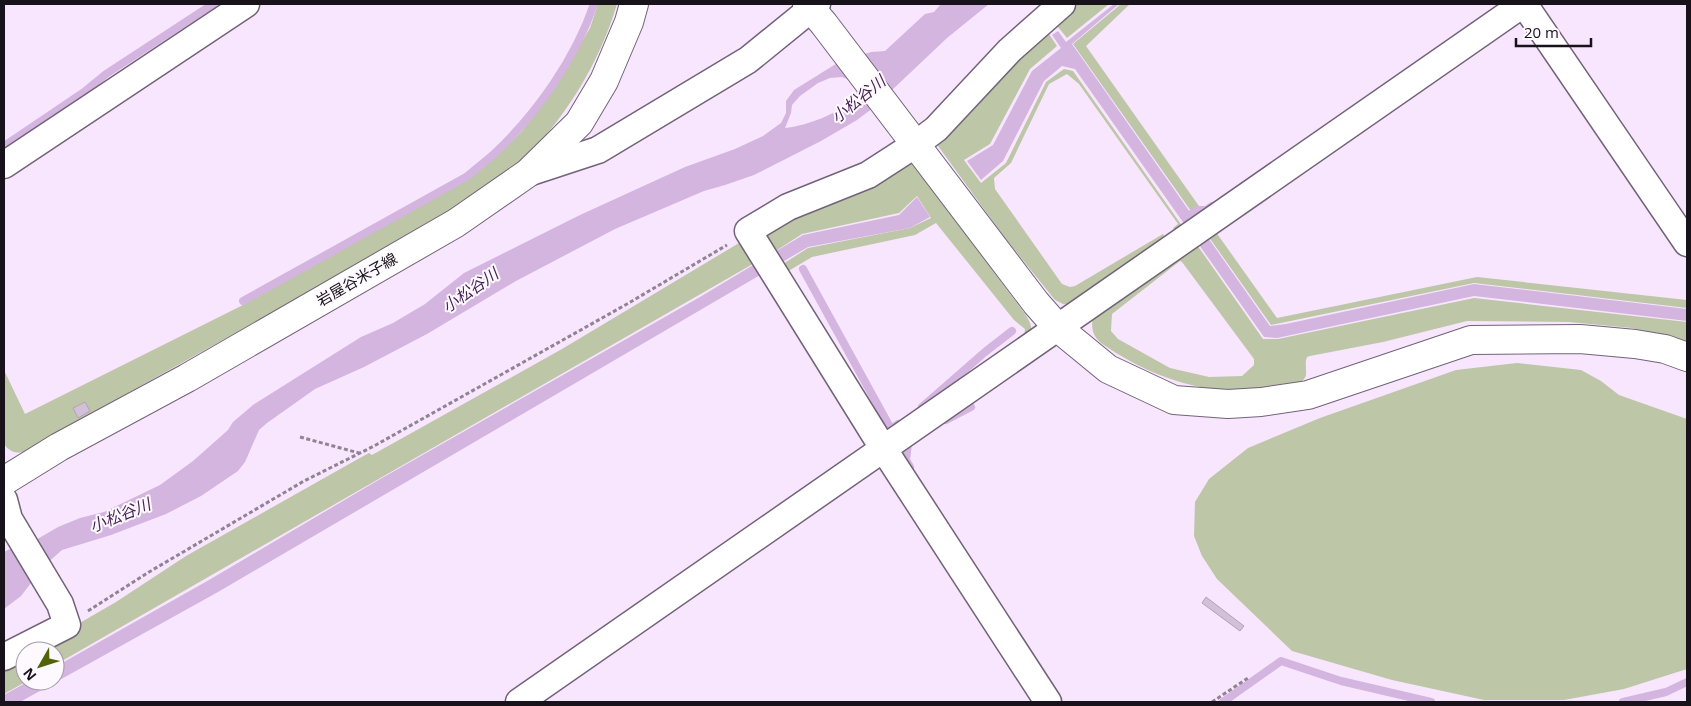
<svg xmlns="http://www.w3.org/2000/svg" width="1691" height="706" font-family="'Open Sans','Noto Sans JP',sans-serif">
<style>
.green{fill:#bdc6a7;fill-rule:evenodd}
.water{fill:#d3b5df;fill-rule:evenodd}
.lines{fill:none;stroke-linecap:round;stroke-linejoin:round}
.stream{stroke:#d3b5df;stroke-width:8}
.building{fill:#d1c0d7;stroke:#b2a2b9}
.street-casing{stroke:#726378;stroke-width:29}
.secondary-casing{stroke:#726378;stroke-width:30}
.path{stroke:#908494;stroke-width:3;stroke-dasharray:4 2.5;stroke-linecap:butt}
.street{stroke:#fff;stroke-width:26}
.secondary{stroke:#fff;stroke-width:28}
.labels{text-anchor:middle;stroke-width:4;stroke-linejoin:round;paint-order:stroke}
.street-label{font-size:15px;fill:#18121a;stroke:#fdf9fe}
.water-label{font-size:16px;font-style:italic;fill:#451f52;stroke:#fdf9fe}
</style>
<rect width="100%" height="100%" fill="#f8e6fe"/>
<g class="green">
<path d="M598 4H617C599 64 564 122 517 165 503 178 487 189 472 201L108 404 27 451C18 454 10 453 4 444V370L25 414 243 305 466 180 497 156 522 131 552 91 590 28Z"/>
<polygon points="1067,4 1109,4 1067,38 1058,27 1049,34 1057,46 1030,69 990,144 964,160 981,183 1006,163 1046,82 1064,69 1073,71 1185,230 1178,234 1173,228 1178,224 1079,84 1067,74 1049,84 1011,163 994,178 995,189 1062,284 1070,287 1075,286 1163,234 1168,242 1071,305 1063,304 1055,300 1005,238 933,139"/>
<polygon points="1121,4 1130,4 1086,46 1206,216 1198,221 1073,44"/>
<path d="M908 157 1025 314C1034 328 1033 331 1023 344L1025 329 1014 320 936 223 915 235 812 257 780 276 775 269 808 248 910 228 931 218 917 196 899 213 802 234 768 256 763 229Z"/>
<polygon points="1213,228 1277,318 1477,277 1687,300 1687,308 1474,283 1271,325 1206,233"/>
<polygon points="743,242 758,261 55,665 55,651 26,651 59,635 116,602 186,556 358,459 369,453 372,455 562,349 739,243"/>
<path d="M1195 242 1263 339H1278L1474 298 1687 322V341L1632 328 1569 322 1467 321 1383 342 1310 356 1307 357C1303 368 1311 376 1300 382 1283 385 1266 389 1250 390 1196 394 1144 373 1101 343 1092 335 1091 328 1093 316ZM1180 261 1182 262 1254 359V365L1242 376 1209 377 1170 368 1118 339 1111 331 1112 314Z"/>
<polygon points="1517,363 1581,370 1601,381 1619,395 1687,419 1687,669 1624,689 1564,700 1484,700 1392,680 1292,651 1217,579 1202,556 1194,536 1195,502 1209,479 1248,448 1320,418 1456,370"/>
<polygon points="25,652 25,681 27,681 4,694 4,662"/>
</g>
<g class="water">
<path d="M941 4H989L947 38 873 108 857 120 821 141 754 175 725 185 704 191 615 229 516 281 427 334 364 367 315 389 267 423 259 430 245 462 238 471 201 496 166 514 111 535 62 550 36 573 31 583 21 596 4 609V552L18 545 34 541 58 527 80 518 104 512 160 485 193 461 228 430 233 422 253 405 361 337 393 323 425 304 464 273 580 215 685 167 735 149 763 136 781 123 786 113V101L794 90 839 62 871 52 885 51 925 14 934 12ZM842 77 852 81 858 89C851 111 806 126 785 128L791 113 792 105 800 96 818 83 830 78Z"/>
<polygon points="1114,4 1119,4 1072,44 1270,326 1286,324 1474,284 1687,309 1687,321 1474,296 1277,338 1264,337 1075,69 1062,66 1044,81 1003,161 981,180 967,161 993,145 1032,71 1061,48 1052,35 1058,31 1066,42"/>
<polygon points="917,197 930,217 910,228 808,247 218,592 20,702 4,702 4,695 29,681 55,681 55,667 209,580 375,482 700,297 803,235 899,215"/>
</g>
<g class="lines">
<g class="stream">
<polyline points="4,146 84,92 106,74 213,4"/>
<polyline points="1187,217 1197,210 1206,210 1212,206"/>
<polyline points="803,269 891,429 898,424"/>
<path d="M243 301 466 177C476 169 486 161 495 153 538 112 575 59 594 4"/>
<polyline points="922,407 985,352 1012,331"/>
<polyline points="946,420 971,407"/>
<polyline points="910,441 908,443 906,460 910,467"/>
<polyline points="1223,702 1281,661 1341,681 1431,702"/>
<polyline points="1623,702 1666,692 1687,682"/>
</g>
</g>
<g class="building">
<polygon points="85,402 90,411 78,418 73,408"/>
<polygon points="1206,597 1244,626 1240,631 1202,603"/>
</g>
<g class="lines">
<defs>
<g id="street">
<polyline points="1524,4 1687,243"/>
<polyline points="4,165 246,4"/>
<polyline points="528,173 598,150 748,60 817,4"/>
<polyline points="4,500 9,519 60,604 67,625 4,657"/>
<polyline points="519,702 1523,4"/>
<polyline points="1048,702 883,448 748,231 788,207 868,175 916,144 936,129 1010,50 1062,4"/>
</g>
<g id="secondary">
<polyline points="807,4 824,24 1036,303 1058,328 1108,369 1174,400 1228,404 1261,402 1308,395 1471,340 1580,339 1635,344 1665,349 1687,357"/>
<polyline points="4,481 59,447 187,378 456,223 528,173 579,123 604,81 629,22 634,4"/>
</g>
</defs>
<use href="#street" class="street-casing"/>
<use href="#secondary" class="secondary-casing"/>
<g class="path">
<polyline points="300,437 359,453"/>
<polyline points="88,611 149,572 304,481 374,446 627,304 727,245"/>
<polyline points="1212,702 1248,678"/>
</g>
<use href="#street" class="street"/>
<use href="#secondary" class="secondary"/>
</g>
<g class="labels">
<g class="street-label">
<text transform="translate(357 280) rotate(-30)" y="5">岩屋谷米子線</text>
</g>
<g class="water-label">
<text transform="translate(858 99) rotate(-39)" y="6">小松谷川</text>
<text transform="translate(470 290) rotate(-35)" y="6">小松谷川</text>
<text transform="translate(120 515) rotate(-22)" y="6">小松谷川</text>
</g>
</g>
<rect width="1691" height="706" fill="none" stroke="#18121a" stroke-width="10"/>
<g transform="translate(40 666) rotate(231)"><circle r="24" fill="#fdf9fe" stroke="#a19da3"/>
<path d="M0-4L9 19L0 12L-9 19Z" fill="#526206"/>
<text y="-8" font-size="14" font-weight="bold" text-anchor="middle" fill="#18121a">N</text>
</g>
<path d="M1516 38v8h75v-8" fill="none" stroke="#18121a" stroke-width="2.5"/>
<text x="1524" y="38" font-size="15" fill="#18121a" stroke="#fdf9fe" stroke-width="4" paint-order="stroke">20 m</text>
</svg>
